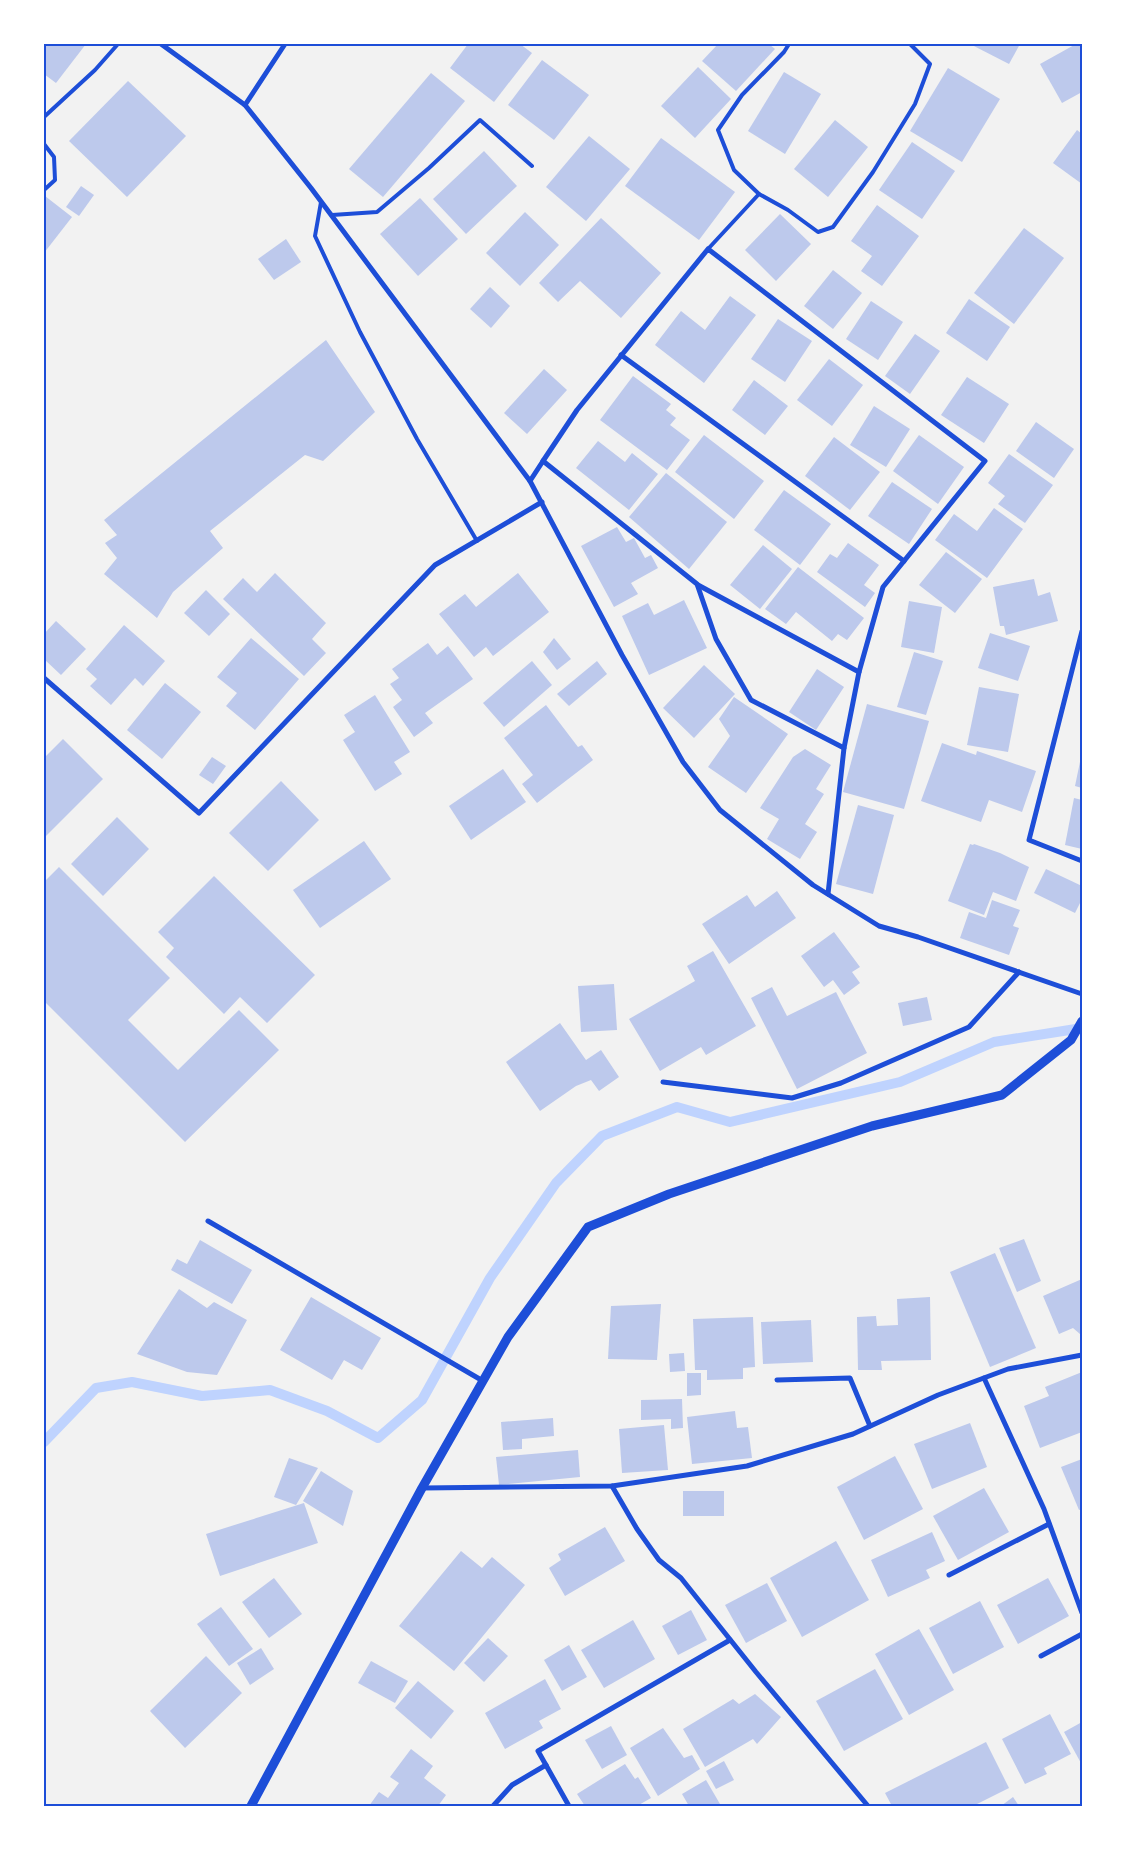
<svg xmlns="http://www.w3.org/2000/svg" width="1126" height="1850" font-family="Quicksand,sans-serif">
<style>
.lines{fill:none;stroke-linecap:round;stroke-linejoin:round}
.stream{stroke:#bfd3fe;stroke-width:10}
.building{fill:#bdc9ec}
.service{stroke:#1d4ed8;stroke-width:4}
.minor{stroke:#1d4ed8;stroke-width:5}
.tertiary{stroke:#1d4ed8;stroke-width:9}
.neatline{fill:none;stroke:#1d4ed8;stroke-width:2}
</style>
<rect width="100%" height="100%" fill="#f2f2f2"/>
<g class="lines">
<polyline class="stream" points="44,1442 96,1388 132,1382 202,1396 270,1390 327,1411 378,1438 422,1400 490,1278 556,1183 602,1136 677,1107 730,1122 900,1082 994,1042 1082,1028"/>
</g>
<g class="building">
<polygon points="44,44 86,44 56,83 44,74"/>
<polygon points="468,44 520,44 532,53 494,102 450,68"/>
<polygon points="718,44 769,44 775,49 736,91 702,61"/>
<polygon points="970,44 1020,44 1009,64"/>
<polygon points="1076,44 1082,44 1082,92 1062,103 1040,64"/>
<polygon points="542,60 589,95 554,140 508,105"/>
<polygon points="698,67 731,99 695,138 661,106"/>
<polygon points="948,68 1000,99 962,162 910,131"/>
<polygon points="784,72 821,94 785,154 748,131"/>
<polygon points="431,73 465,101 383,197 349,169"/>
<polygon points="128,81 186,136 127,197 69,141"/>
<polygon points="835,120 868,147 828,197 794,169"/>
<polygon points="1077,130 1082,134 1082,184 1053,163"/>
<polygon points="589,136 630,169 586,221 546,187"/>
<polygon points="661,138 735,192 699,240 625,186"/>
<polygon points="912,142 955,171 922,219 879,190"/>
<polygon points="484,151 517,186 466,234 433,199"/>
<polygon points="81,186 94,195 79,216 66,207"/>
<polygon points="45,196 72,217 44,253 44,197"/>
<polygon points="420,198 458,239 418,276 380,234"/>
<polygon points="877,205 919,236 882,286 861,271 872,256 851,241"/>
<polygon points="525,212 559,245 520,286 486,253"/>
<polygon points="780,214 811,244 776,281 745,250"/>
<polygon points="601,218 661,273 621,318 580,281 558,302 539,283"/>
<polygon points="1024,228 1064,258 1014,324 974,293"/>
<polygon points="286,239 301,262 274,280 258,259"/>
<polygon points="833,270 862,293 833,329 804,306"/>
<polygon points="490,287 510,306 491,328 470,309"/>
<polygon points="730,296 756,315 704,383 655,345 681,311 705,330"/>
<polygon points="969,299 1010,327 987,361 946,333"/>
<polygon points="871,301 903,322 878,360 846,339"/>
<polygon points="778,319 812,341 785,382 751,359"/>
<polygon points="915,334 940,351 910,394 885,376"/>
<polygon points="326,340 375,412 323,461 305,455 210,531 223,548 173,592 157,618 104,574 117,558 105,543 117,535 104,520"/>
<polygon points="829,359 863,385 832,426 797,400"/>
<polygon points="544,369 567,390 527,434 504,413"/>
<polygon points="633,376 671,404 666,410 676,418 670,425 690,440 667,470 600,420"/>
<polygon points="967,377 1009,404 984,443 941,415"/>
<polygon points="754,380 788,406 765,435 732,410"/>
<polygon points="874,406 910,429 886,467 850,445"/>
<polygon points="1036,422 1074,449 1054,478 1016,451"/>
<polygon points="704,435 764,481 734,519 675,472"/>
<polygon points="919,435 964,467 938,504 893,471"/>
<polygon points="834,437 880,472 850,510 805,476"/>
<polygon points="598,441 625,462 632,453 658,474 629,510 576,468"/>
<polygon points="1009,454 1053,485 1025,523 998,504 1005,496 988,483"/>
<polygon points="666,473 727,522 689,569 629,517"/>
<polygon points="892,482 932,509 909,544 868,516"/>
<polygon points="784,490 831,524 800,565 754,530"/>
<polygon points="994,508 1023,529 987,578 935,540 954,514 977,531"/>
<polygon points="617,527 626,542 634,538 645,558 651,555 658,568 631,583 638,594 614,607 581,546"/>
<polygon points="848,543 879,565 864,585 875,593 865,607 817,572 830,554 837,558"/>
<polygon points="763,545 792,569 760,609 730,585"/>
<polygon points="946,552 982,579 955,613 919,585"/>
<polygon points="798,567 864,618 847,640 838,634 832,641 796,612 786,624 765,609"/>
<polygon points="275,573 326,623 312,639 326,653 304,676 223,599 243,578 257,592"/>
<polygon points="518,573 549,612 493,656 486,647 474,657 439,614 465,594 476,607"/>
<polygon points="1034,579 1038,596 1050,592 1058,621 1006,635 1004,626 1000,626 993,587"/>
<polygon points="206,590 230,614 209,636 184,613"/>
<polygon points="684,600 707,648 649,675 622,616 648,603 654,615"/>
<polygon points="909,601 942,607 934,653 901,647"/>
<polygon points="56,621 86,649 61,675 44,659 44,634"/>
<polygon points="124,625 165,661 143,686 135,678 111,705 90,686 97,679 86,669"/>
<polygon points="990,633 1030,646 1018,681 978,668"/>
<polygon points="251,638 299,679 255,730 226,706 237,693 217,677"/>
<polygon points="554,638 571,659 557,670 543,652"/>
<polygon points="428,643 437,655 448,646 473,679 425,713 433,723 414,737 393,707 402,700 390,684 399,678 392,669"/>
<polygon points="914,652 943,661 926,715 897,707"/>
<polygon points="532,661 552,685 504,727 483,703"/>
<polygon points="597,661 607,674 569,706 557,694"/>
<polygon points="704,665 735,694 694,738 663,708"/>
<polygon points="817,669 844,687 816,730 789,712"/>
<polygon points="165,683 201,712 162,759 127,730"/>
<polygon points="979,687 1019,694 1008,752 967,745"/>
<polygon points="375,695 410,752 394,762 402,774 375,791 343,740 355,732 344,715"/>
<polygon points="734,697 788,734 746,793 708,767 730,736 719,719"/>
<polygon points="867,704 929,721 904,809 843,792"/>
<polygon points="546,705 578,747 582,745 593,760 537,803 522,784 533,775 504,738"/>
<polygon points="63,739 103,779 44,838 44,758"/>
<polygon points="942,743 976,755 977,751 1036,771 1022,812 989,800 981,822 921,801"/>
<polygon points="805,749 831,765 816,789 824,794 805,824 817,832 800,859 767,839 779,819 760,808 793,757"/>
<polygon points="212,757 226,766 213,784 199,775"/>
<polygon points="1081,757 1082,757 1082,788 1075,786"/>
<polygon points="503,769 526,802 471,840 449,806"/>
<polygon points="281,781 319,820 268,871 229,833"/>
<polygon points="1074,798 1082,800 1082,849 1065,845"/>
<polygon points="858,805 894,815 873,894 836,884"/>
<polygon points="117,817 149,849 103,896 71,864"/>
<polygon points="364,841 391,879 320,928 293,890"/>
<polygon points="970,844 973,845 974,844 1000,853 1029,867 1016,901 993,892 984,915 948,901"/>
<polygon points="59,867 170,978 128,1020 178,1070 239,1010 279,1050 185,1142 44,1001 44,882"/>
<polygon points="1046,869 1082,886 1082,899 1075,913 1034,893"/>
<polygon points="214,876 315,975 267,1023 240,997 224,1014 166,957 174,948 158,932"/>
<polygon points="777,891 796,918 729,964 702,924 747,895 755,907"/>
<polygon points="992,900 1020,910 1013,926 1019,928 1009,955 960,938 969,912 986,918"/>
<polygon points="834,932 860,967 852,972 860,983 844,995 833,980 824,987 801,956"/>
<polygon points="713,951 756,1026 706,1055 701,1047 660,1071 629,1019 695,981 687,966"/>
<polygon points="614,984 617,1030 581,1032 578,986"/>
<polygon points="772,987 787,1016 836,992 867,1053 797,1089 751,998"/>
<polygon points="927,997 932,1020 903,1026 898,1003"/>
<polygon points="560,1023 586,1060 601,1050 619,1077 599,1091 591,1080 576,1086 540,1111 506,1062"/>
<polygon points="1024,1239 1041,1281 1017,1292 999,1248"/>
<polygon points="200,1240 252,1270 232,1304 171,1270 177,1259 187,1264"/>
<polygon points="995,1253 1036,1348 990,1367 950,1272"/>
<polygon points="1082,1279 1082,1333 1080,1334 1073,1328 1059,1334 1043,1296"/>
<polygon points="179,1289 207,1308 214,1302 247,1320 217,1375 187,1372 137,1354"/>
<polygon points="311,1297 381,1338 362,1370 344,1360 332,1380 280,1350"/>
<polygon points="930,1297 931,1360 881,1361 882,1370 858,1370 857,1317 876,1316 877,1326 898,1325 897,1299"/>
<polygon points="661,1304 657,1360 608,1359 611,1306"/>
<polygon points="753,1317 755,1367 743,1368 743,1379 707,1380 707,1370 695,1370 693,1319"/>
<polygon points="811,1320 813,1362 763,1364 761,1322"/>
<polygon points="684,1353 685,1371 670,1372 669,1354"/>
<polygon points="1082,1372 1082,1432 1040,1448 1024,1406 1049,1396 1045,1387"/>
<polygon points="687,1373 701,1373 701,1395 687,1396"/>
<polygon points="682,1399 683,1428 671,1429 671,1419 641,1420 641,1400"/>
<polygon points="735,1411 737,1428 748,1427 752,1458 692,1464 687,1417"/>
<polygon points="553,1418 554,1436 522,1439 522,1449 503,1450 501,1422"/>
<polygon points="970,1423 987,1467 932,1489 914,1444"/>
<polygon points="664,1425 668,1470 622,1473 619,1429"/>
<polygon points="578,1450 580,1477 499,1485 496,1457"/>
<polygon points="895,1456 923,1509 864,1540 837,1487"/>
<polygon points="289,1458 318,1468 296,1505 274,1497"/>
<polygon points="1082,1459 1082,1509 1079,1510 1061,1467"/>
<polygon points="321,1471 353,1491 343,1526 303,1501"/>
<polygon points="984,1488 1009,1532 958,1560 933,1516"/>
<rect x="683" y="1491" width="41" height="25"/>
<polygon points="304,1503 318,1543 220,1576 206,1534"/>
<polygon points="605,1527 625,1561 565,1596 549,1568 561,1560 558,1554"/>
<polygon points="932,1532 945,1561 926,1570 930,1578 888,1597 871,1560"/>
<polygon points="836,1541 869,1600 802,1637 770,1578"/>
<polygon points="461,1551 482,1568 492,1557 525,1585 454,1671 399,1626"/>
<polygon points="274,1578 302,1614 269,1638 242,1602"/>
<polygon points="1048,1578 1069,1616 1018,1644 997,1605"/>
<polygon points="767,1583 787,1621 746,1643 725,1605"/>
<polygon points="980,1601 1004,1647 953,1674 929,1628"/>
<polygon points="221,1607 253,1649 229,1666 197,1624"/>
<polygon points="691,1610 707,1640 678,1655 662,1626"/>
<polygon points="633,1620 655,1659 604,1688 581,1650"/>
<polygon points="919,1629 954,1690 909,1715 875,1654"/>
<polygon points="488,1638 508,1656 484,1682 464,1663"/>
<polygon points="569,1645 587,1677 562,1691 544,1660"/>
<polygon points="261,1648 274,1669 250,1685 237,1663"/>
<polygon points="206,1656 242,1693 185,1748 150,1711"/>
<polygon points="371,1661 408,1681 395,1703 358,1683"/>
<polygon points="875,1669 903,1719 844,1751 816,1701"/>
<polygon points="545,1679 561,1709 539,1721 543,1728 505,1749 485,1713"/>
<polygon points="418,1681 454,1711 431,1739 395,1708"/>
<polygon points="755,1694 781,1717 757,1744 753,1739 705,1767 683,1729 733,1699 739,1704"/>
<polygon points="1050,1714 1071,1754 1044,1768 1047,1774 1025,1784 1002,1739"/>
<polygon points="1082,1722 1082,1765 1064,1732"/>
<polygon points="611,1726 627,1755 602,1769 585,1740"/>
<polygon points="663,1728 684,1758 692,1755 700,1769 658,1796 630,1748"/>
<polygon points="986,1742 1009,1788 973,1806 892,1806 885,1793"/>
<polygon points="411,1749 433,1766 424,1778 446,1795 438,1806 369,1806 379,1792 388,1798 399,1783 390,1777"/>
<polygon points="724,1761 734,1780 716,1789 706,1771"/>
<polygon points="625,1764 635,1779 638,1777 651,1798 637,1806 585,1806 577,1794"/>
<polygon points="706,1780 720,1804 717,1806 689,1806 682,1794"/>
<polygon points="1013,1797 1019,1806 1001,1806"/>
</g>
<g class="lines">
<g class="service">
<polyline points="789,44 784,52 742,95 718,130 734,170 759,194 788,210 818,232 833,227 873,172 915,104 930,64 910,44"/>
<polyline points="44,117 95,70 118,44"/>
<polyline points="44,144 54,157 55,180 44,190"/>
<polyline points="321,202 315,236 360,332 417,439 477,541"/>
<polyline points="332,215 377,212 429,168 480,120 532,166"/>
<polyline points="708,249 759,194"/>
</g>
<g class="minor">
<polyline points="161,44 245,105 311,188 530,481 622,655 683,762 720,810 813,885 879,926 918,937 1082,994"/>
<polyline points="245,105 285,44"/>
<polyline points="621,355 904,561"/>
<polyline points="543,461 577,410 708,249 985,461 883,587 859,672"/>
<polyline points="530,481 543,461 697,584 716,639 751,700 844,748 828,894"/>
<polyline points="698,585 859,672 844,748"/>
<polyline points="1082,631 1029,840 1082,861"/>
<polyline points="44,678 199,813 435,565 542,502"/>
<polyline points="663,1082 792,1098 841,1083 969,1027 1019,972"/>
<polyline points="208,1221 483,1381"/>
<polyline points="984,1378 1044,1509 1082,1613"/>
<polyline points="777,1380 850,1378 870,1426"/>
<polyline points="612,1486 637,1529 659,1560 681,1578 756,1672 868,1806"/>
<polyline points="423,1488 612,1486 747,1466 853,1434 938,1395 1008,1369 1082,1355"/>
<polyline points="949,1575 1049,1524"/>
<polyline points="1041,1656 1082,1634"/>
<polyline points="493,1806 512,1785 546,1765"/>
<polyline points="569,1806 538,1751 730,1640"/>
</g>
<polyline class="tertiary" points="251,1806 422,1488 508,1337 588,1227 669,1194 872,1126 1002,1095 1071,1040 1082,1021"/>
</g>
<rect width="1126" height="1850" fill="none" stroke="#ffffff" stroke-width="90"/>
<rect x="45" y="45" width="1036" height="1760" class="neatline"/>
</svg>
